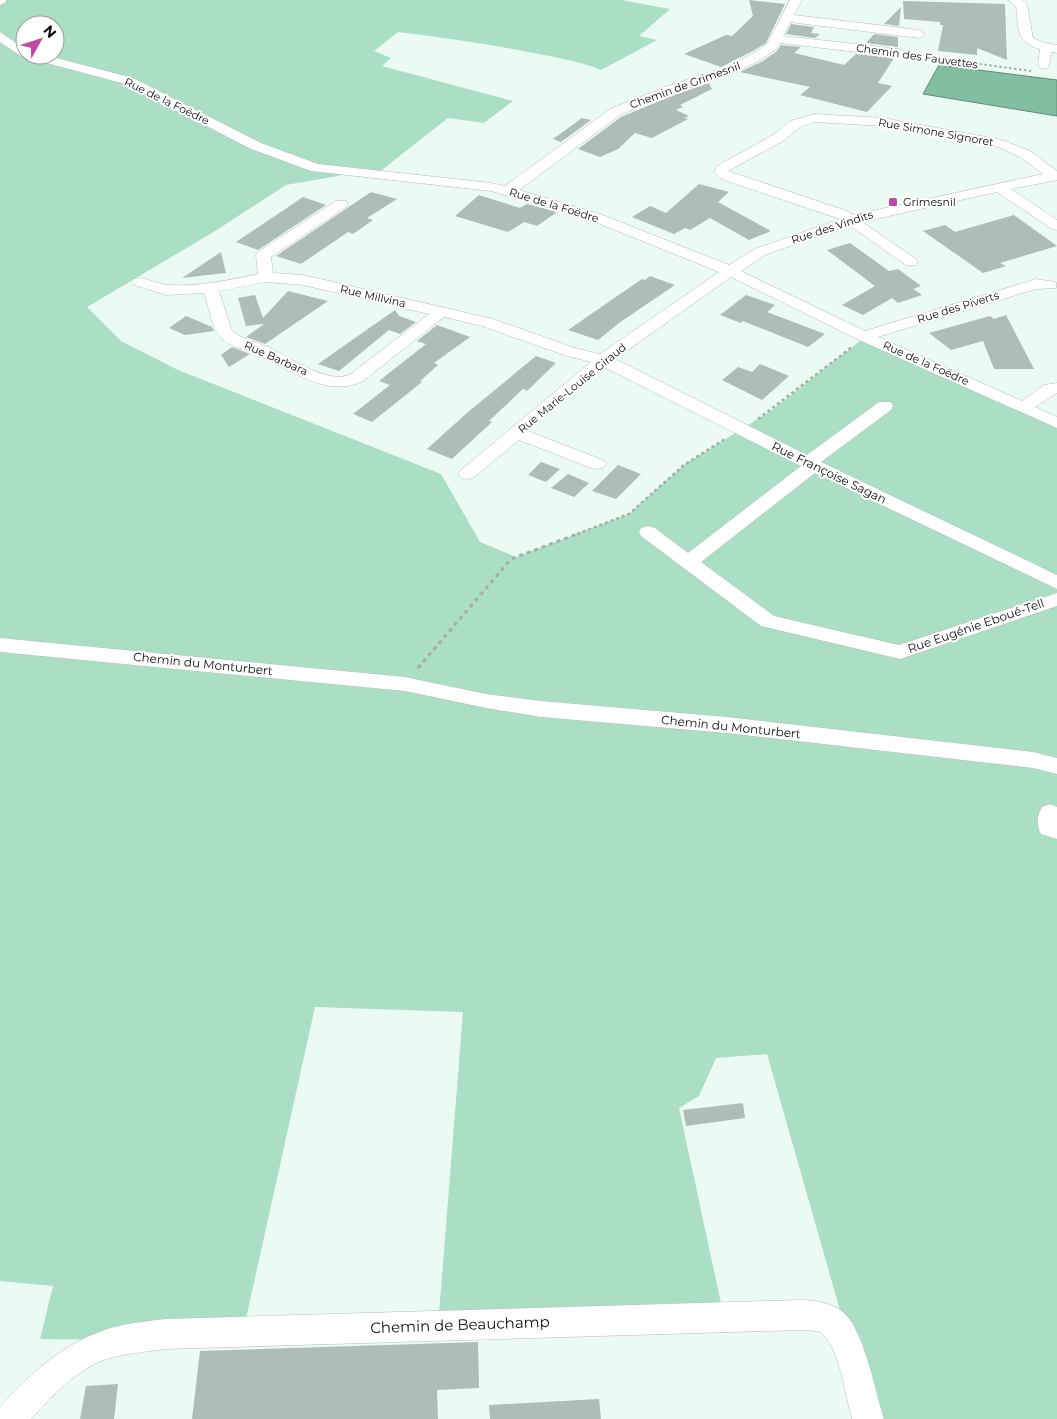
<svg xmlns="http://www.w3.org/2000/svg" width="1057" height="1419" font-family="Montserrat,sans-serif">
<style>
.green{fill:#aadfc5;fill-rule:evenodd}
.water{fill:#82bfa2;stroke:#5e8a75}
.building{fill:#aebdb6}
.lines{fill:none;stroke-linecap:round;stroke-linejoin:round}
.minor-casing{stroke:#b0bfb7;stroke-width:1}
.path-far2{stroke:#a2afa8;stroke-width:2;stroke-dasharray:2.5 2.5;stroke-linecap:butt}
.path-far1{stroke:#a2afa8;stroke-width:2.5;stroke-dasharray:3 3;stroke-linecap:butt}
.path{stroke:#a2afa8;stroke-width:3;stroke-dasharray:4 4;stroke-linecap:butt}
.minor{fill:#fff;fill-rule:evenodd}
.poi-dot{fill:#bd4ba5;stroke:#fff;stroke-width:2}
.labels{text-anchor:middle;stroke-width:4;stroke-linejoin:round;paint-order:stroke}
.far-street-label{font-size:11px;fill:#0b100d;stroke:#fff}
.far-poi-label{font-size:11px;fill:#0b100d;stroke:#fff;text-anchor:start}
.street-label{font-size:12px;fill:#0b100d;stroke:#fff}
.near-street-label{font-size:15px;fill:#0b100d;stroke:#fff}
</style>
<rect width="100%" height="100%" fill="#ebfbf3"/>
<path class="green" d="M0 0H621L670 9 639 36 657 40 601 70C577 60 548 56 523 51 481 43 440 37 398 32L374 51 391 58 382 66 513 101 484 123 448 118 374 176 344 173 338 176 286 185 212 233 87 307 121 341 178 370 441 474 480 542 516 557 629 514 684 465 772 410 865 337 1057 423V1419H871L767 1054 716 1058 699 1096 679 1108 724 1317 438 1326 463 1012 315 1007 243 1332 121 1340 40 1339 53 1286 0 1281ZM25 25H55V55H25Z"/>
<polygon class="water" points="939,65 1057,80 1057,116 923,94"/>
<g class="building">
<polygon points="749,0 785,4 766,43 753,51 721,67 684,54 726,35 732,36 753,16"/>
<polygon points="903,1 1005,4 1007,60 977,48 977,55 938,51 943,25 940,25 940,22 904,19"/>
<polygon points="901,7 899,26 884,24"/>
<polygon points="791,24 814,27 811,33 820,34 815,38 786,34"/>
<polygon points="874,34 898,37 898,47 866,43"/>
<polygon points="781,45 801,47 794,53 844,65 856,54 894,58 878,83 892,86 867,112 800,95 810,87 740,72 763,61 777,51"/>
<polygon points="709,83 712,89 680,105 683,107 676,110 689,116 684,118 688,119 652,138 635,133 618,149 600,157 578,149 621,117 674,95"/>
<polygon points="582,118 591,120 561,142 553,139"/>
<polygon points="699,184 729,192 718,202 771,231 749,240 710,218 690,230 685,228 674,234 632,217 650,206 666,213"/>
<polygon points="371,192 397,199 367,218 373,220 353,234 348,232 301,264 276,256"/>
<polygon points="479,195 520,208 527,204 557,212 537,226 524,222 508,232 455,216"/>
<polygon points="303,197 326,205 258,250 236,242"/>
<polygon points="1014,215 1057,246 1000,263 1006,266 983,273 923,231 945,225 955,232"/>
<polygon points="850,243 889,271 898,269 921,286 913,289 922,295 898,303 892,298 863,315 842,305 875,286 827,250"/>
<polygon points="221,252 226,273 182,278"/>
<polygon points="650,276 675,285 619,323 598,340 568,330 642,279 645,280"/>
<polygon points="288,291 328,301 265,344 246,337 264,324 246,326 238,298 255,295 263,318"/>
<polygon points="746,295 775,305 767,312 825,334 808,347 743,321 741,323 720,315"/>
<polygon points="395,310 399,316 416,322 400,334 389,330 339,371 318,364"/>
<polygon points="1006,315 1034,369 994,369 983,341 951,350 929,333 990,316 994,319"/>
<polygon points="186,316 212,327 214,331 185,335 169,328"/>
<polygon points="437,325 470,337 434,363 438,365 420,381 422,382 372,422 353,414 390,385 379,381 426,344 417,341"/>
<polygon points="232,347 250,354 229,367 221,355"/>
<polygon points="536,356 556,363 527,391 523,389 489,421 492,422 452,459 427,449 468,412"/>
<polygon points="760,364 789,376 762,400 722,380 738,367 752,372"/>
<polygon points="541,462 560,469 546,482 528,475"/>
<polygon points="618,465 641,474 616,499 592,491"/>
<polygon points="568,474 589,483 574,497 551,488"/>
<polygon points="743,1103 745,1118 686,1126 683,1110"/>
<polygon points="478,1342 479,1388 437,1390 438,1419 192,1419 200,1351"/>
<polygon points="118,1384 114,1419 80,1419 86,1386"/>
<polygon points="599,1399 601,1419 490,1419 489,1405"/>
</g>
<g class="lines">
<defs>
<g id="minor">
<polygon points="0,0 6,0 6,2 0,5"/>
<path d="M790 0H802L794 15 919 30 925 34 919 38 790 22 783 36 900 49 906 53 900 57 780 43 776 49 762 59 737 72 673 93 620 115 519 190 600 214 729 265 755 249 840 219 721 179 714 172 717 166 773 135 790 121 815 114 883 118 1002 140 1030 151 1057 171V180L1011 189 1057 220V230L1052 229 997 192 862 222 916 259 918 262 916 265H906L849 225 765 255 741 271 865 331 1030 281 1035 279 1056 282V288L1036 289 878 337 1022 401 1044 385 1057 383V393L1035 407 1057 417V428L859 340 731 277 615 359 807 455 879 402H891L893 406 891 410 821 462 1057 575V589L815 473 701 562 774 616 899 645 1057 593V606L900 659 761 626 641 536 639 532 641 528 648 526 655 528 688 553 801 466 604 367 528 431 603 460 606 464 603 468 597 469 591 468 519 440 473 478 467 479 461 478 458 474 461 470 591 362 564 355 482 326 444 317 363 381C328 399 289 369 258 355 246 349 229 347 220 337 212 328 208 304 204 293L166 295 134 285 131 282 134 279C145 276 156 284 168 285 198 287 229 280 258 274L256 255 258 252 336 201H346L348 204 346 207 271 257 273 273 303 275 493 319 575 348 600 354 719 272 590 220 491 191 311 171 251 149 125 84 21 56 0 42V32L25 49V55H45L133 78 261 143 318 164 491 183 505 186 610 109 665 87 729 66 754 53 767 44ZM815 122 883 126 998 147 1020 157 1043 174 853 215 847 211 728 171 783 141 800 127ZM266 282 303 285 429 314 351 374C328 386 289 356 268 347 256 342 243 340 232 331L219 291Z"/>
<path d="M1008 0H1022L1027 4 1033 38 1045 43 1057 45V53L1052 52 1048 68H1040L1038 65 1040 49C1015 43 1019 27 1016 6Z"/>
<polygon points="0,638 405,677 486,694 541,701 727,717 1033,752 1057,758 1057,774 1033,768 727,733 541,717 486,708 405,691 0,652"/>
<path d="M1050 804 1057 807V839L1041 834C1036 825 1037 816 1042 807Z"/>
<path d="M801 1300C815 1300 834 1303 845 1314 865 1334 875 1391 884 1419H852C845 1395 840 1346 819 1331L801 1330 165 1349C146 1352 126 1353 107 1359 77 1369 52 1396 31 1419H0V1407C34 1369 72 1336 123 1325 137 1322 151 1321 165 1319Z"/>
</g>
</defs>
<use href="#minor" class="minor-casing"/>
<polyline class="path-far2" points="915,55 1031,71"/>
<g class="path-far1">
<polyline points="758,419 852,347"/>
<polyline points="577,534 629,514 684,465 725,439"/>
</g>
<polyline class="path" points="418,668 511,559 580,533"/>
<use href="#minor" class="minor"/>
</g>
<rect class="poi-dot" x="888" y="197" width="10" height="10" rx="2.5"/>
<g class="labels">
<g class="far-street-label">
<text transform="translate(917 56) rotate(8)" y="4">Chemin des Fauvettes</text>
<text transform="translate(685 85) rotate(-20)" y="4">Chemin de Grimesnil</text>
<text transform="translate(167 101) rotate(26)" y="4">Rue de la Foëdre</text>
<text transform="translate(936 132) rotate(10)" y="4">Rue Simone Signoret</text>
<text transform="translate(554 205) rotate(17)" y="4">Rue de la Foëdre</text>
<text transform="translate(832 227) rotate(-18)" y="4">Rue des Vindits</text>
<text transform="translate(373 296) rotate(13)" y="4">Rue Millvina</text>
<text transform="translate(958 307) rotate(-17)" y="4">Rue des Piverts</text>
<text transform="translate(276 358) rotate(24)" y="4">Rue Barbara</text>
<text transform="translate(926 363) rotate(24)" y="4">Rue de la Foëdre</text>
<text transform="translate(572 388) rotate(-39)" y="4">Rue Marie-Louise Giraud</text>
</g>
<g class="far-poi-label">
<text x="903" y="206">Grimesnil</text>
</g>
<g class="street-label">
<text transform="translate(829 473) rotate(26)" y="4">Rue Françoise Sagan</text>
<text transform="translate(976 626) rotate(-19)" y="4">Rue Eugénie Eboué-Tell</text>
<text transform="translate(203 664) rotate(6)" y="4">Chemin du Monturbert</text>
<text transform="translate(731 727) rotate(6)" y="4">Chemin du Monturbert</text>
</g>
<g class="near-street-label">
<text transform="translate(460 1325) rotate(-2)" y="5">Chemin de Beauchamp</text>
</g>
</g>
<g transform="translate(40 40) rotate(50)"><circle r="24" fill="#ffffff" stroke="#9d9f9e"/>
<path d="M0-4L9 19L0 12L-9 19Z" fill="#bd4ba5"/>
<text y="-8" font-size="14" font-weight="bold" text-anchor="middle" fill="#0b100d">N</text>
</g>
</svg>
